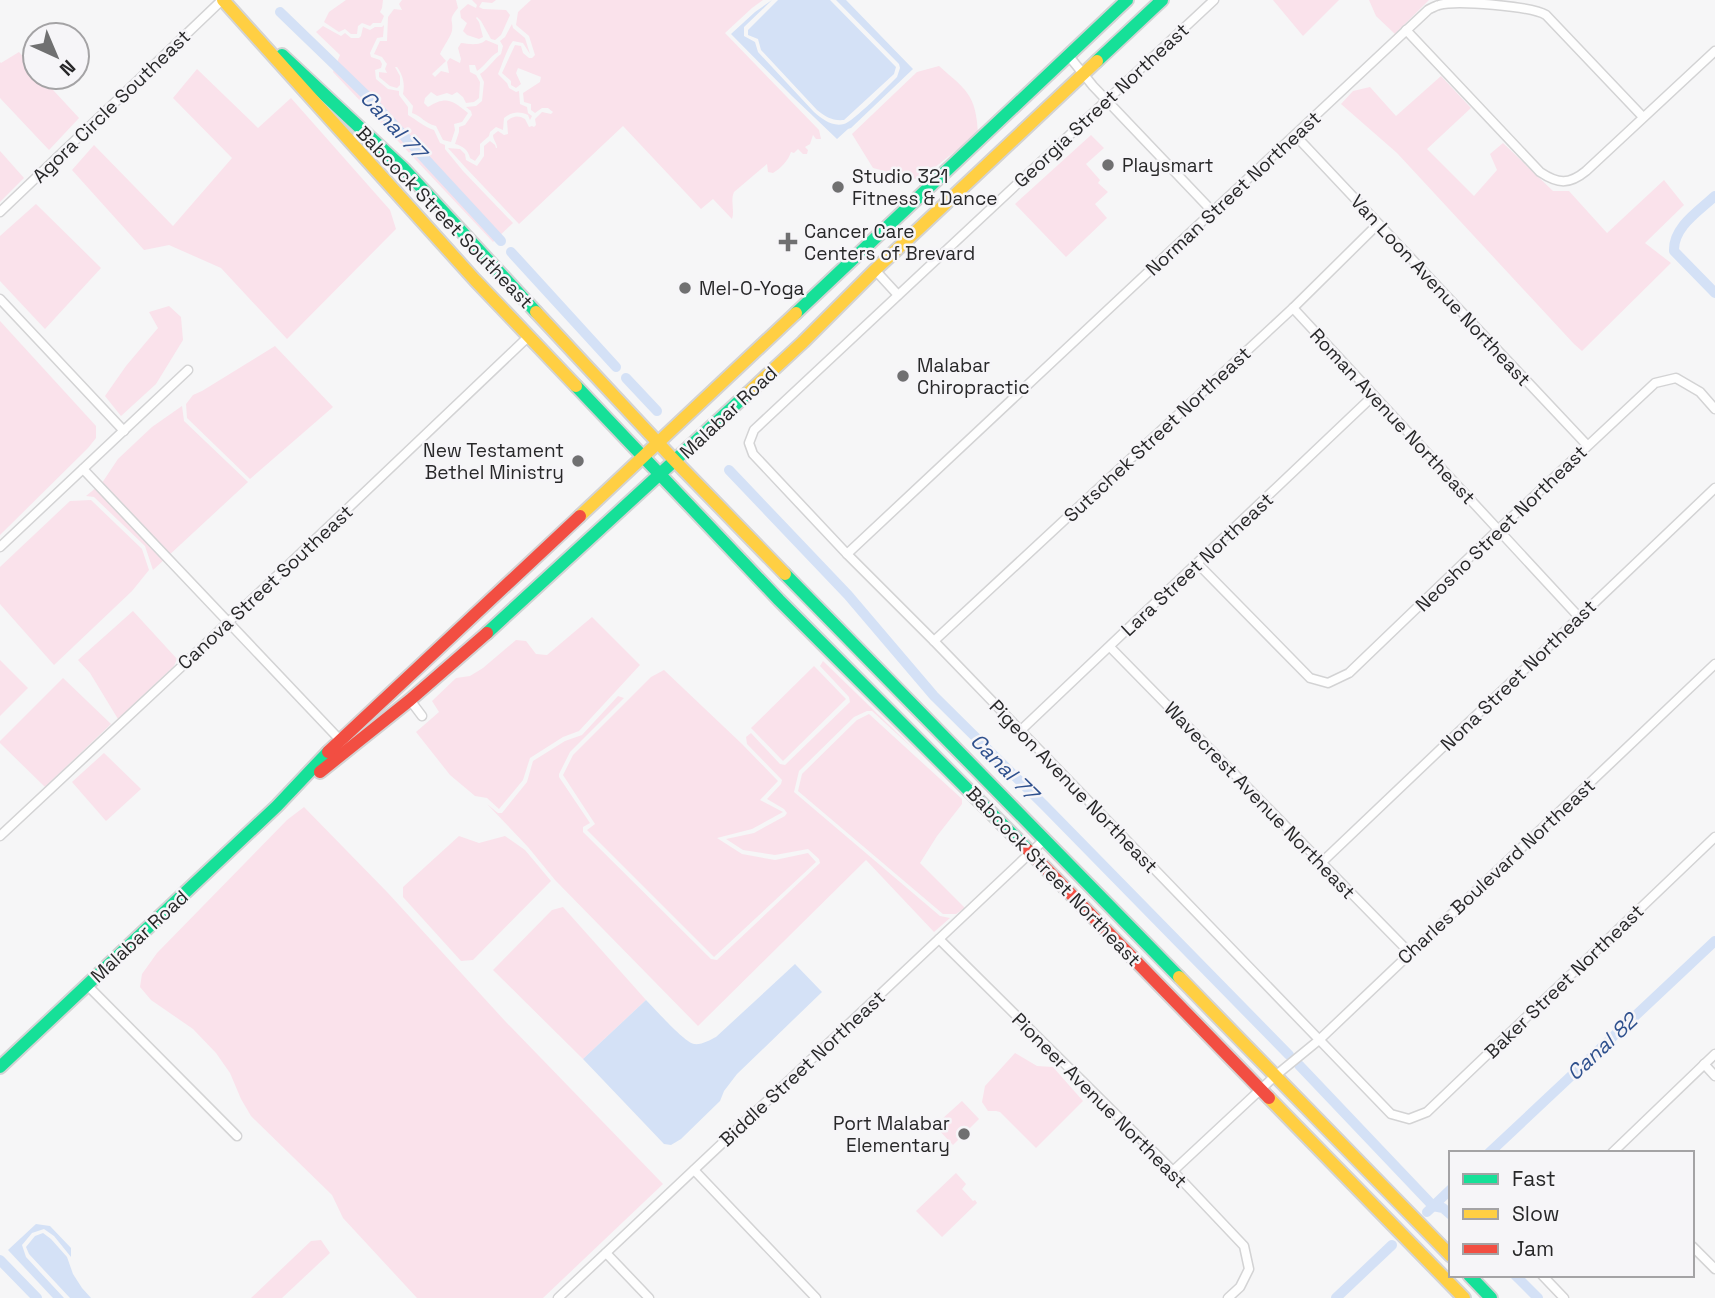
<svg xmlns="http://www.w3.org/2000/svg" width="1715" height="1298" font-family="'Space Grotesk',sans-serif">
<style>
.green{fill:#fae2eb}
.water{fill:#d4e1f6}
.lines{fill:none;stroke-linecap:round;stroke-linejoin:round}
.canal{stroke:#d4e1f6;stroke-width:10}
.street-casing{stroke:#d3d3d4;stroke-width:11}
.fast-casing{stroke:#d3d3d4;stroke-width:16}
.slow-casing{stroke:#d3d3d4;stroke-width:16}
.jam-casing{stroke:#d3d3d4;stroke-width:16}
.street{stroke:#fefefe;stroke-width:8}
.fast{stroke:#16e098;stroke-width:12}
.slow{stroke:#ffcf43;stroke-width:12}
.jam{stroke:#f24e42;stroke-width:12}
.poi-dot{fill:#707071;stroke:#f6f5f8;stroke-width:2.5}
.labels{text-anchor:middle;stroke-width:5;stroke-linejoin:round;paint-order:stroke}
.street-label{font-size:19px;fill:#282829;stroke:#f6f5f8}
.poi-label{font-size:19px;fill:#282829;stroke:#f6f5f8;text-anchor:start}
.water-label{font-size:21px;font-style:italic;fill:#2e508d;stroke:#f6f5f8}
</style>
<rect width="100%" height="100%" fill="#f6f6f7"/>
<g class="green">
<polygon points="346,0 383,0 382,8 380,12 384,16 381,23 373,23 370,26 362,23 358,26 357,34 351,34 345,29 339,32 324,22 329,12"/>
<path d="M402 0H456L458 8C447 21 454 19 452 31 450 38 443 47 440 54L446 61 432 74 435 77 441 71 449 73 447 62 450 58 460 63 461 59 458 48 461 43C469 44 480 46 486 40L498 45V52C489 57 486 65 477 71L475 65H469L470 72 476 75 480 82 479 98 474 102 466 103 463 97 457 92 452 95 447 93 437 96 431 92 425 98 424 103 428 107C447 95 453 101 468 113L462 122 454 124 455 130 451 142 443 140 436 126C424 123 423 117 412 113L413 106 403 94C405 84 403 75 397 67H395L400 76V85L397 88 390 86 379 77V72L387 73 385 69 387 64 382 57 374 54 380 41H387L388 17 394 9 402 10 399 4Z"/>
<polygon points="472,0 496,0 492,3 482,2 479,7 483,9 506,10 510,15 501,35 495,40 491,39 481,21 477,17 476,18 479,22 483,37 479,39 467,35 463,31 467,23 461,18 460,11 468,4 476,8 477,5"/>
<path d="M531 0H763L752 8 725 33 819 130 821 139H816L813 135 810 144 805 147 808 150 807 154H803L798 149 794 153 791 152C788 161 781 168 773 173L768 172 767 164 734 192C730 201 735 210 732 219L713 199 701 209 623 126 519 224 466 168 448 148 460 149 465 154 466 160 477 166 484 156V146L490 141 495 145 496 148H497C497 143 493 140 493 135L498 131 504 135 508 134 507 121C513 116 518 115 525 119L529 127 532 126 534 127 536 125 535 119 542 112 551 114 553 112 548 108H542L535 113 531 110V104L524 102 523 93 540 82 541 77 518 68 516 73 521 84 516 88 511 85V81L502 73 515 45 521 46 523 53 529 58H532L535 55 529 36 516 25 518 12Z"/>
<polygon points="1273,0 1339,0 1303,36"/>
<polygon points="1369,0 1429,0 1395,34 1376,16"/>
<path d="M512 24 513 28 525 38 530 54 523 43 513 41C507 48 502 65 498 74L507 83 509 88 516 92 519 91 520 104 527 107 528 113 532 116 530 120 528 115C518 111 512 112 504 118L503 130 496 127 490 132 489 136 480 144V154L475 161 470 158C468 150 463 146 455 144L459 132V127L465 125 472 115 471 111 466 107 476 106 482 101 484 82 480 74C489 68 493 60 501 54L503 46 500 41 505 37Z"/>
<path d="M384 25 383 37 377 38 370 53 371 57 380 60 382 64 381 68 375 70 376 79 388 89 399 91V95L408 107V115C417 120 424 127 434 130L440 143 445 145V149L463 171 513 223 493 242 333 72 340 55 316 32 323 26 341 36 345 33 351 38H359L361 36 363 27 370 30 375 27H382Z"/>
<polygon points="19,52 35,70 35,77 41,77 79,118 49,150 0,98 0,62 1,63"/>
<path d="M939 66C966 90 976 94 978 133L919 180 873 168 852 134 917 72Z"/>
<polygon points="197,69 258,128 291,98 390,210 396,229 287,339 221,268 169,245 144,250 72,170 94,145 173,226 232,158 173,98"/>
<polygon points="1441,76 1471,108 1427,149 1474,196 1497,170 1490,154 1503,143 1553,191 1569,191 1607,233 1664,180 1684,205 1645,243 1671,263 1582,351 1574,344 1397,153 1341,104 1353,91 1370,87 1396,116"/>
<polygon points="1091,135 1104,148 1086,164 1100,180 1098,183 1108,192 1095,204 1107,218 1066,257 1015,204"/>
<polygon points="0,151 24,178 0,202"/>
<polygon points="36,204 101,268 45,329 0,281 0,236"/>
<polygon points="169,306 181,317 183,340 156,384 121,416 105,396 126,366 158,328 149,312"/>
<polygon points="0,321 96,426 96,438 88,448 0,535"/>
<polygon points="275,346 333,407 250,479 187,418 186,404 193,395 202,391"/>
<polygon points="182,406 184,421 248,482 153,570 145,546 94,497 86,496 102,483 118,459 152,427"/>
<polygon points="91,500 142,549 149,570 132,591 54,665 0,604 0,567 70,501"/>
<polygon points="133,611 177,659 174,666 118,719 90,673 78,660"/>
<polygon points="592,617 640,665 579,731 563,737 530,758 523,780 499,809 487,798 475,796 450,775 416,732 439,712 432,701 456,678 470,676 483,668 516,640 526,641 536,654 547,655"/>
<polygon points="0,660 28,688 0,716"/>
<polygon points="823,661 920,755 872,711 867,711 854,717 799,771 794,792 940,916 950,918 934,932 866,860 698,1026 555,880 528,847 487,804 498,813 502,813 527,782 533,761 565,741 582,735 618,696 624,698 570,752 559,774 559,777 590,823 583,827 583,832 711,959 717,960 820,863 819,859 808,849 775,855 743,850 726,839 754,833 785,816 787,813 784,809 767,799 781,784 782,780 747,744 746,737 751,733 780,764 785,765 850,702 849,697 820,666"/>
<polygon points="814,666 846,699 783,761 751,728"/>
<polygon points="664,670 742,744 778,781 760,800 783,812 752,829 717,838 742,854 775,860 808,853 816,862 714,957 587,830 595,824 563,775 573,755 651,677"/>
<polygon points="63,678 111,724 45,787 0,743 0,741"/>
<polygon points="869,714 962,799 962,804 937,836 920,863 965,908 956,914 943,914 798,791 802,774 857,720"/>
<polygon points="104,753 141,789 106,821 72,782"/>
<polygon points="304,807 388,893 505,1021 663,1184 543,1298 417,1298 343,1218 332,1195 251,1116 241,1099 230,1073 216,1053 193,1029 151,1000 140,987 142,974 157,953 287,820"/>
<polygon points="459,836 479,843 505,836 525,850 551,881 473,960 461,961 403,897 403,887"/>
<polygon points="563,907 646,1000 583,1059 493,970 552,910"/>
<polygon points="1015,1053 1037,1066 1053,1067 1083,1101 1036,1148 1000,1112 996,1111 988,1111 982,1102 985,1086"/>
<polygon points="962,1101 979,1119 953,1145 936,1127 942,1119"/>
<polygon points="956,1173 966,1184 962,1189 973,1201 975,1200 977,1203 942,1237 916,1211"/>
<polygon points="321,1240 330,1253 282,1298 251,1298 311,1241"/>
</g>
<g class="water">
<path d="M772 0 744 27V36L755 42 758 52 814 112C822 119 832 127 844 124 853 122 888 86 897 77L900 68 899 64 836 0H846L913 69 851 128 848 129 837 139 792 96 731 34 755 12Z"/>
<path d="M778 0H830L896 67 894 74 844 120C832 121 826 117 817 110L761 50 758 39 748 35V30Z"/>
<path d="M795 964 822 992 737 1074 724 1091 720 1101 681 1139 671 1145 664 1144 583 1059 646 1000C655 1009 684 1042 694 1044 702 1045 710 1040 716 1037Z"/>
<polygon points="36,1224 50,1226 71,1248 71,1257 54,1236 44,1229 32,1233 22,1245 26,1257 64,1298 53,1298 8,1250"/>
<polygon points="43,1233 51,1239 67,1257 73,1274 82,1288 91,1298 70,1298 29,1254 26,1247 35,1236"/>
</g>
<g class="lines">
<g class="canal">
<polyline points="280,12 368,97 501,241"/>
<path d="M1715 196C1699 211 1673 227 1674 251L1715 293"/>
<polyline points="511,252 616,367"/>
<polyline points="626,378 657,411"/>
<polyline points="729,470 848,595 934,696 1045,806 1289,1055"/>
<polyline points="1299,1065 1433,1206 1443,1208 1451,1215"/>
<polyline points="1489,1153 1715,941"/>
<polyline points="1427,1212 1451,1189"/>
<polyline points="0,1260 37,1298"/>
<polyline points="1515,1275 1538,1298"/>
<polyline points="1336,1298 1392,1245"/>
</g>
<defs>
<g id="street">
<polyline points="1214,0 754,430 749,443 753,454 847,554 934,641 1391,1114 1409,1119 1427,1112 1715,837"/>
<path d="M1406 30 1540 172C1558 184 1569 185 1586 171L1715 51"/>
<polyline points="1068,55 1093,86 1213,212"/>
<polyline points="1295,135 1587,445"/>
<polyline points="0,212 222,0"/>
<polyline points="875,270 898,295"/>
<polyline points="0,299 124,431"/>
<polyline points="1293,308 1579,617"/>
<polyline points="83,469 342,742"/>
<polyline points="0,547 188,370"/>
<path d="M847 554 1428 10C1429 9 1438 5 1439 5 1456 0 1531 6 1546 15L1643 117"/>
<polyline points="1198,564 1310,678 1328,683 1349,673 1499,529 1655,383 1676,378 1700,392 1715,409"/>
<polyline points="934,641 1293,308 1378,224"/>
<polyline points="1110,647 1409,952"/>
<polyline points="410,700 422,716"/>
<polyline points="1020,731 1373,396"/>
<polyline points="0,836 180,668 529,336"/>
<polyline points="1321,863 1715,488"/>
<polyline points="939,939 1173,1171 1244,1246 1249,1269 1240,1287 1228,1298"/>
<polyline points="87,985 237,1136"/>
<polyline points="1704,1064 1715,1076"/>
<polyline points="1612,1153 1715,1054"/>
<polyline points="694,1170 816,1298"/>
<polyline points="1173,1171 1275,1076 1319,1040 1715,664"/>
<polyline points="1692,1246 1715,1269"/>
<polyline points="606,1253 649,1298"/>
<polyline points="1542,1275 1564,1298"/>
<polyline points="558,1298 1045,839"/>
</g>
<g id="fast">
<polyline points="282,55 404,169 536,312"/>
<polyline points="1097,61 1162,0"/>
<polyline points="796,313 1127,0"/>
<polyline points="576,386 779,600 1028,850"/>
<polyline points="785,574 1179,977"/>
<polyline points="487,633 747,394"/>
<polyline points="0,1067 277,806 328,752"/>
<polyline points="1469,1275 1491,1298"/>
</g>
<g id="slow">
<polyline points="223,0 475,280 576,386"/>
<polyline points="536,312 675,461 785,574"/>
<polyline points="747,394 803,342 875,270 1097,61"/>
<polyline points="580,516 796,313"/>
<polyline points="1179,977 1451,1256"/>
<polyline points="1269,1098 1464,1298"/>
</g>
<g id="jam">
<polyline points="328,752 580,516"/>
<polyline points="320,772 410,700 487,633"/>
<polyline points="1028,850 1269,1098"/>
</g>
</defs>
<use href="#street" class="street-casing"/>
<use href="#fast" class="fast-casing"/>
<use href="#slow" class="slow-casing"/>
<use href="#jam" class="jam-casing"/>
<use href="#street" class="street"/>
<use href="#fast" class="fast"/>
<use href="#slow" class="slow"/>
<use href="#jam" class="jam"/>
</g>
<g class="poi-dot">
<circle cx="1108" cy="165" r="7"/>
<circle cx="838" cy="187" r="7"/>
<path d="M784.5 231.5h7v7h7v7h-7v7h-7v-7h-7v-7h7z"/>
<circle cx="685" cy="288" r="7"/>
<circle cx="903" cy="376" r="7"/>
<circle cx="578" cy="461" r="7"/>
<circle cx="964" cy="1134" r="7"/>
</g>
<g class="labels">
<g class="street-label">
<text transform="translate(1101 105) rotate(-43)" y="7">Georgia Street Northeast</text>
<text transform="translate(111 106) rotate(-44)" y="7">Agora Circle Southeast</text>
<text transform="translate(1233 193) rotate(-43)" y="7">Norman Street Northeast</text>
<text transform="translate(445 217) rotate(46)" y="7">Babcock Street Southeast</text>
<text transform="translate(1441 290) rotate(47)" y="7">Van Loon Avenue Northeast</text>
<text transform="translate(728 412) rotate(-43)" y="7">Malabar Road</text>
<text transform="translate(1393 416) rotate(47)" y="7">Roman Avenue Northeast</text>
<text transform="translate(1157 434) rotate(-43)" y="7">Sutschek Street Northeast</text>
<text transform="translate(1501 528) rotate(-44)" y="7">Neosho Street Northeast</text>
<text transform="translate(1197 564) rotate(-43)" y="7">Lara Street Northeast</text>
<text transform="translate(265 587) rotate(-43)" y="7">Canova Street Southeast</text>
<text transform="translate(1518 675) rotate(-44)" y="7">Nona Street Northeast</text>
<text transform="translate(1074 786) rotate(46)" y="7">Pigeon Avenue Northeast</text>
<text transform="translate(1260 800) rotate(46)" y="7">Wavecrest Avenue Northeast</text>
<text transform="translate(1496 871) rotate(-43)" y="7">Charles Boulevard Northeast</text>
<text transform="translate(1054 876) rotate(46)" y="7">Babcock Street Northeast</text>
<text transform="translate(139 936) rotate(-43)" y="7">Malabar Road</text>
<text transform="translate(1564 981) rotate(-44)" y="7">Baker Street Northeast</text>
<text transform="translate(802 1068) rotate(-43)" y="7">Biddle Street Northeast</text>
<text transform="translate(1100 1100) rotate(45)" y="7">Pioneer Avenue Northeast</text>
</g>
<g class="poi-label">
<text x="1122" y="172">Playsmart</text>
<text x="852" y="183">Studio 321<tspan x="852" dy="22">Fitness &amp; Dance</tspan></text>
<text x="804" y="238">Cancer Care<tspan x="804" dy="22">Centers of Brevard</tspan></text>
<text x="699" y="295">Mel-O-Yoga</text>
<text x="917" y="372">Malabar<tspan x="917" dy="22">Chiropractic</tspan></text>
<text x="564" y="457" text-anchor="end">New Testament<tspan x="564" dy="22">Bethel Ministry</tspan></text>
<text x="950" y="1130" text-anchor="end">Port Malabar<tspan x="950" dy="22">Elementary</tspan></text>
</g>
<g class="water-label">
<text transform="translate(393 125) rotate(47)" y="7">Canal 77</text>
<text transform="translate(1004 767) rotate(45)" y="7">Canal 77</text>
<text transform="translate(1602 1047) rotate(-43)" y="7">Canal 82</text>
</g>
</g>
<rect x="1449" y="1151" width="245" height="126" fill="#f6f5f8" stroke="#a4a3a5" stroke-width="2"/>
<rect x="1463" y="1174" width="35" height="10" fill="#16e098" stroke="#a4a3a5" stroke-width="2"/>
<text x="1512" y="1186" font-size="21" fill="#282829">Fast</text>
<rect x="1463" y="1209" width="35" height="10" fill="#ffcf43" stroke="#a4a3a5" stroke-width="2"/>
<text x="1512" y="1221" font-size="21" fill="#282829">Slow</text>
<rect x="1463" y="1244" width="35" height="10" fill="#f24e42" stroke="#a4a3a5" stroke-width="2"/>
<text x="1512" y="1256" font-size="21" fill="#282829">Jam</text>
<g transform="translate(56 56) rotate(136)"><circle r="33" fill="#f6f5f8" stroke="#a4a3a5" stroke-width="2"/>
<path d="M0-5L12 26L0 18L-12 26Z" fill="#707071"/>
<text y="-10" font-size="19" font-weight="bold" text-anchor="middle" fill="#282829">N</text>
</g>
</svg>
